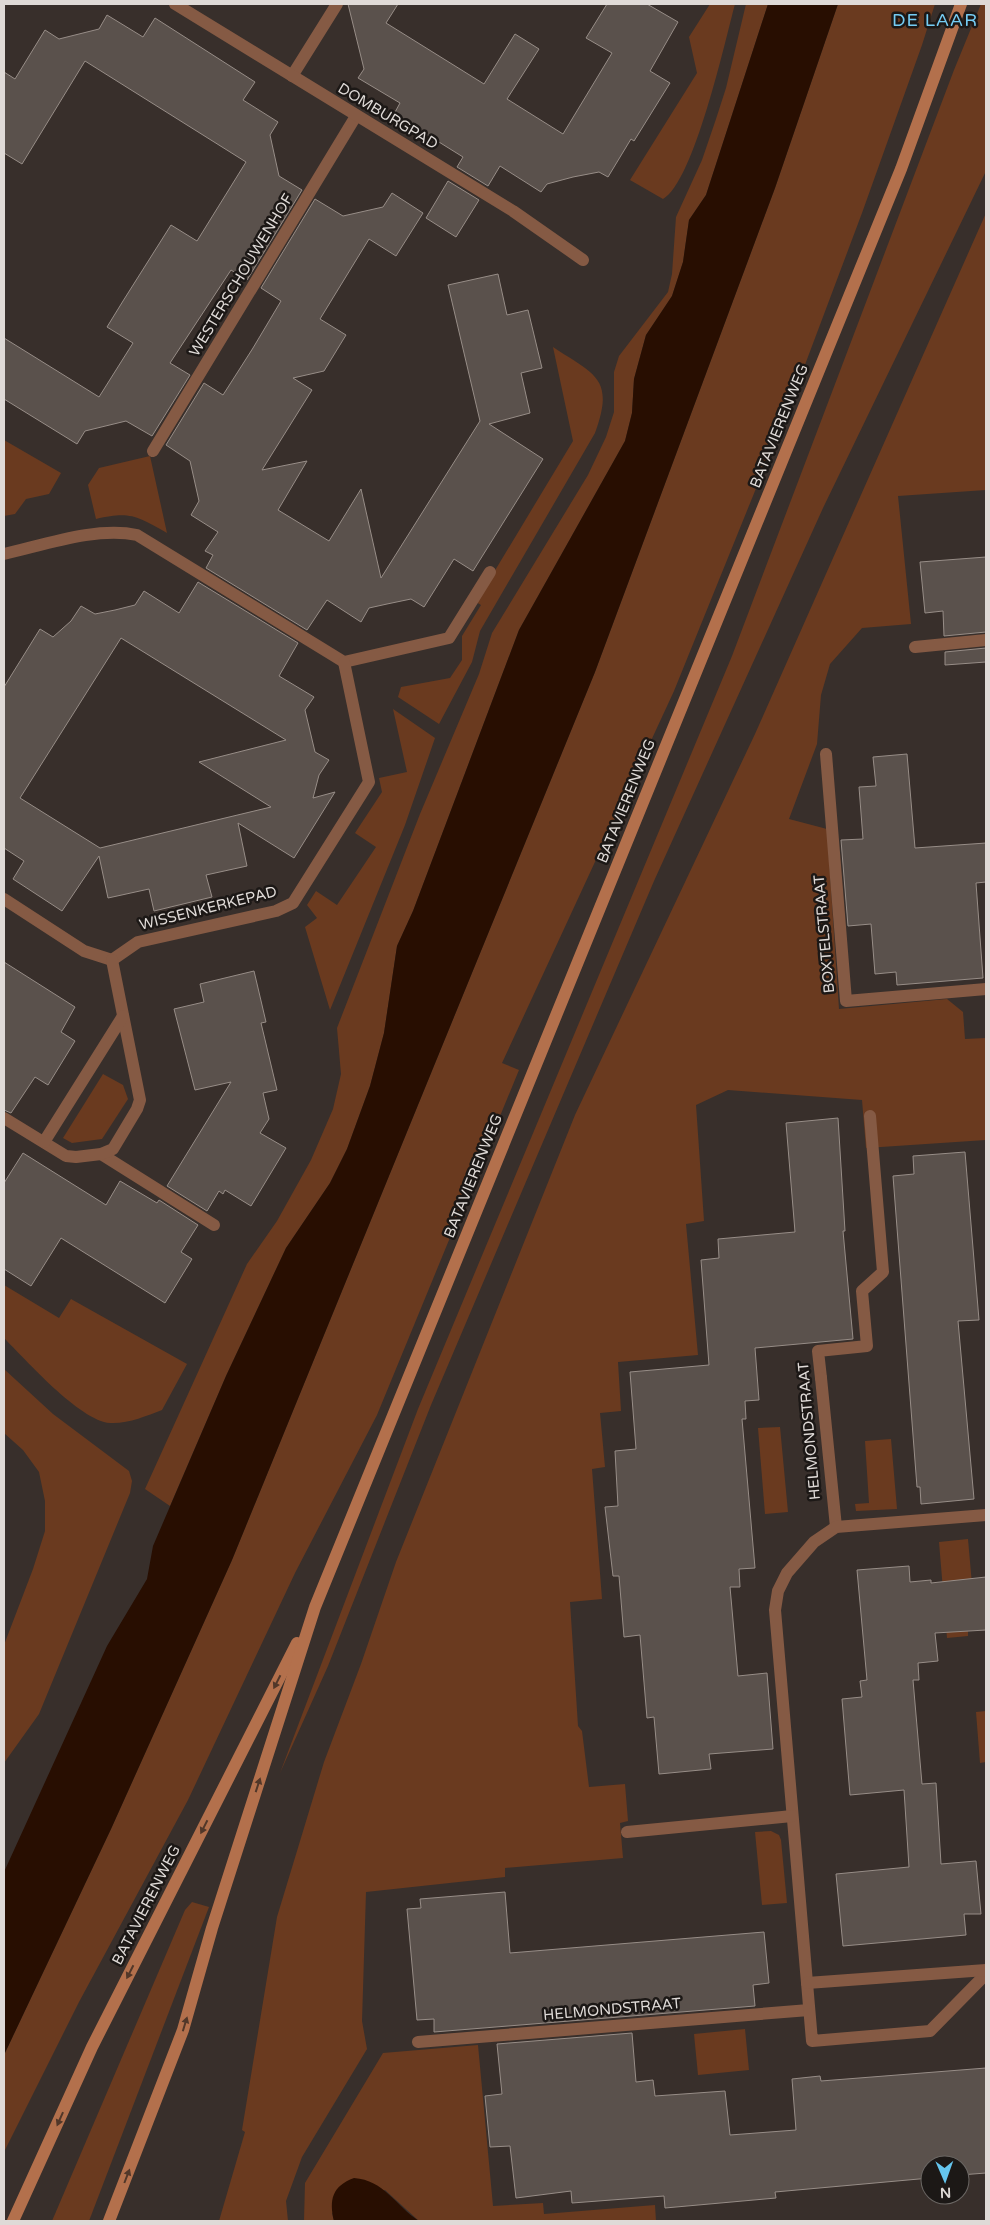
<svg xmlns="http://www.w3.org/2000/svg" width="990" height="2225" font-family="'Varela Round',sans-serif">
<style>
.green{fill:#6a3a1f}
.water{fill:#280e01}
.building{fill:#5a514c;stroke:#978d87;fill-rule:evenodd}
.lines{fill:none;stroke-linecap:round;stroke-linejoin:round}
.pedestrian{stroke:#855a44;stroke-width:12}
.minor{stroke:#855a44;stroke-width:12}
.secondary{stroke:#b3704c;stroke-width:12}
.oneway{fill:#513729}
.labels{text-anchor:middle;stroke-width:5;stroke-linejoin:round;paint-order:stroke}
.street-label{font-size:15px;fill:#dfdad7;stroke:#1c1816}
.quarter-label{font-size:18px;letter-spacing:1px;fill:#75ccf3;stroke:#1c1816}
</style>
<rect width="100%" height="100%" fill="#382f2b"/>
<g class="green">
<path d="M710 4H735C725 41 694 182 663 199L630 180 697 73 689 37Z"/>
<polygon points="746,4 768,4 706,195 689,220 683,262 672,296 646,335 634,379 632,413 625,441 519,630 413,911 397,946 384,1033 370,1086 347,1149 330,1183 286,1248 226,1376 170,1506 145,1489 247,1264 277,1221 311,1160 333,1109 341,1074 337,1028 420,814 479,674 492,633 588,475 606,437 614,412 614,372 619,356 668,292 672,274 676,217 702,160 716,119 726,88"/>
<polygon points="838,4 935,4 922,45 862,213 791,402 674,691 502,1063 519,1070 377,1415 295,1573 188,1800 79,2002 4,2152 4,2055 111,1829 232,1560 595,672 775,188"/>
<polygon points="981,4 986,4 986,171 823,508 654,881 431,1405 328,1666 280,1773 418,1409 732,656 954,70"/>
<polygon points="986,213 986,490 898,496 911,624 862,628 830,664 821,695 817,744 789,819 827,829 839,1009 947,999 963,1012 965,1039 986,1038 986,1140 866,1148 862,1100 728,1090 696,1105 704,1221 686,1224 698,1355 618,1362 621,1411 600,1413 605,1467 592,1469 602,1599 570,1602 578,1726 582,1731 589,1787 625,1784 628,1821 620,1823 623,1858 505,1868 505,1877 366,1892 362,2021 367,2049 302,2157 286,2201 288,2221 219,2221 245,2132 242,2130 277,1917 324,1762 361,1664 396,1562 575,1115 755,734"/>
<path d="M553 347C595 375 615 378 595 433L480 631 472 662 439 724 398 697 401 687 450 678 462 660V636L481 605 476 602 573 441Z"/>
<polygon points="4,440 61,473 49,494 26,499 15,514 4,516"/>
<path d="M150 456 167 533C137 516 130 511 96 519L88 485 99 468Z"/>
<polygon points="393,709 435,738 405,825 330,1010 305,927 317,918 307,905 316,891 337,905 376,847 355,833 382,792 379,778 407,772"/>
<polygon points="103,1074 123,1085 128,1099 102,1139 72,1143 63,1138"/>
<path d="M4 1285 59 1318 71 1299 187 1364 162 1410C146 1416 128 1424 110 1423 80 1421 25 1359 4 1338Z"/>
<polygon points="4,1369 53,1414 129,1471 132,1481 130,1493 39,1714 4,1763 4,1645 33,1569 45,1531 45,1501 39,1472 23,1450 4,1433"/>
<polygon points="780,1427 788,1512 765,1514 758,1428"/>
<polygon points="891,1439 897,1509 856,1511 855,1504 869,1503 865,1441"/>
<polygon points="968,1539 976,1630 968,1631 968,1636 947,1638 939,1542"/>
<polygon points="986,1711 986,1762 980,1763 976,1712"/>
<polygon points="771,1831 779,1835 781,1840 787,1903 762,1905 755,1832"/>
<polygon points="192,1902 209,1907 89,2221 52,2221 185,1910"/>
<polygon points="745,2029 749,2070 698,2075 694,2034"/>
<polygon points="478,2045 493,2206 543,2203 544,2214 655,2205 656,2221 419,2221 385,2190 332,2213 334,2221 304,2221 305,2183 383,2053"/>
</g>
<g class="water">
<polygon points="768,4 838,4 775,188 595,672 232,1560 111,1829 4,2055 4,1872 107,1646 147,1579 153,1546 226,1376 286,1248 330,1183 347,1149 370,1086 384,1033 397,946 413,911 519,630 625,441 632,413 634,379 646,335 672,296 683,262 689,220 706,195"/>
<path d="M354 2178C384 2180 396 2206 419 2221H334C329 2200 332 2186 354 2178Z"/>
</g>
<g class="building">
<polygon points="348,4 398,4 386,23 484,84 515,34 539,49 507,99 563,134 612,53 586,38 607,4 647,4 678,22 650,71 670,83 634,141 631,139 608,177 599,172 573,177 547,184 541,192 500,166 488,186 457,167 463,157 394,114 400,103 358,78 364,69"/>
<polygon points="107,15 143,37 155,18 255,82 243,100 278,122 270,135 279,176 302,190 247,280 231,270 170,363 190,375 152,436 126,421 85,431 77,444 4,399 4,338 99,397 133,343 107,327 123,301 171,225 197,241 246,162 85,61 22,164 4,153 4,72 15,79 45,30 59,39 99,29"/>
<polygon points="448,181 479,200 456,237 426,218"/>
<polygon points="392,193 423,213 396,256 369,239 320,319 346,335 324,371 293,378 312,390 262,470 307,461 278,510 329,541 361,489 381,578 480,421 448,285 498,274 507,315 528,310 542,368 521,373 530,413 489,424 543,459 473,571 454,559 424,607 411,599 387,604 369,608 361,622 327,600 307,630 206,568 213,555 205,551 218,532 191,515 199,501 190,461 166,445 204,383 223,395 253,348 281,301 261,288 315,199 343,216 383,207"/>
<polygon points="986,557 986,632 944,636 943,611 925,613 920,562"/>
<path d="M198 582 298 643 279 676 314 697 305 710 315 752 329 760 319 775 313 798 335 792 294 858 238 823 247 866 206 875 212 897 154 911 149 889 108 898 99 856 62 911 13 879 24 861 4 848V687L40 629 53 637 71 621 81 606 95 614 115 610 135 605 144 591 179 613ZM121 638 286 740 199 762 271 807 100 848 20 798Z"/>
<polygon points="986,648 986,662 945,665 945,652"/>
<polygon points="907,754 915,848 986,843 986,882 976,883 983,978 897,985 896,972 875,974 871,924 848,926 841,840 863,839 859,787 876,786 873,757"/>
<polygon points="4,962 75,1007 61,1032 75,1041 48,1085 35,1077 11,1113 4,1110"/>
<polygon points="254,971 266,1022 261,1023 277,1090 263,1093 269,1119 260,1133 286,1148 251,1206 225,1190 223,1194 219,1191 207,1211 167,1186 231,1082 195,1090 174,1009 204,1002 200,984"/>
<polygon points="838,1118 845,1231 843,1231 853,1339 755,1348 759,1400 745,1401 746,1419 742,1419 755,1568 739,1569 740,1587 730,1587 738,1676 767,1673 773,1749 709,1754 711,1769 659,1774 654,1717 647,1718 640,1635 624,1637 619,1576 613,1576 605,1507 618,1506 615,1451 636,1449 630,1372 709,1365 701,1260 719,1258 718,1239 795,1232 786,1123"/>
<polygon points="965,1152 979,1320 958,1321 974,1499 921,1504 920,1487 917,1487 893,1176 914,1174 913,1156"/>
<polygon points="23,1153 106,1205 120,1181 157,1203 159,1200 198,1225 181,1252 192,1259 165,1303 61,1238 31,1286 4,1269 4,1183"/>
<polygon points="909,1566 910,1582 931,1580 931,1583 986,1577 986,1630 935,1633 938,1661 918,1663 919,1680 913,1680 922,1784 936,1783 941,1864 976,1861 981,1914 964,1914 966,1935 843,1946 836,1874 909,1867 904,1790 850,1795 842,1699 862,1697 860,1681 867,1680 857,1570"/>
<polygon points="505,1892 510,1953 764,1932 769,1983 753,1985 755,2006 434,2032 434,2019 417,2020 407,1909 421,1908 420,1899"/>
<polygon points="632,2033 636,2082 653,2080 655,2096 725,2091 730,2135 796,2130 792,2079 820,2076 821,2081 986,2068 986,2173 960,2175 960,2165 930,2165 930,2178 775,2192 776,2198 665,2208 664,2196 572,2203 571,2191 516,2198 510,2146 490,2147 485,2096 502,2094 497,2044"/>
</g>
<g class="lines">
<g class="pedestrian">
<polyline points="292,76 337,4"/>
<polyline points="153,451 356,116"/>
<polyline points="915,647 986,640"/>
<polyline points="101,1154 214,1225"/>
<polyline points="821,1378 818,1351 867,1346 862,1291 883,1272 870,1116"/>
<polyline points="418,2042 809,2010"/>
</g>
<g class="minor">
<polyline points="175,4 513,211 583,260"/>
<path d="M4 554C44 545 97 526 137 535L344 662 449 638 490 572"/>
<polyline points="826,754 846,1001 986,989"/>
<polyline points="4,899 84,951 112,960"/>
<polyline points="112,960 138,942 276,911 293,903 369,782 344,662"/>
<polyline points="4,1118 66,1156 76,1157 101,1154 113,1149 137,1109 140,1100 112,960"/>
<polyline points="44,1142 123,1016"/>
<polyline points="821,1378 836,1527"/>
<polyline points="986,1515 836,1527 814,1542 787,1573 778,1591 775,1610 812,2041 930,2031 986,1974"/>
<polyline points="627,1832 792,1816"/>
<polyline points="807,1983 986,1970"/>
</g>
<g class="secondary">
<polyline points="13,2221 92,2047 297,1643"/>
<polyline points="109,2221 183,2030 212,1928 315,1607 901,169 961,4"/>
</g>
</g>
<defs><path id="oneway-solid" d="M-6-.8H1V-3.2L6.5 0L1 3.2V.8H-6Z" transform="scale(1.25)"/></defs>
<g class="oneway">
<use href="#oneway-solid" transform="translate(277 1682) rotate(117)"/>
<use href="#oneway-solid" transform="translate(258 1785) rotate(-72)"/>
<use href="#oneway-solid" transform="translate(204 1827) rotate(117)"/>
<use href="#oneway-solid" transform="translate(130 1972) rotate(117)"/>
<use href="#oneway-solid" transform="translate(185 2024) rotate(-73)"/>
<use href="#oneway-solid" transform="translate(60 2119) rotate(114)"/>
<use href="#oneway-solid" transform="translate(127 2176) rotate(-69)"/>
</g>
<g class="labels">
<g class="street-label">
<text transform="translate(388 116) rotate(31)" y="5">DOMBURGPAD</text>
<text transform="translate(241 275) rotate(-59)" y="5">WESTERSCHOUWENHOF</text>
<text transform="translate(779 426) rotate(-68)" y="5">BATAVIERENWEG</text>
<text transform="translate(626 801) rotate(-68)" y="5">BATAVIERENWEG</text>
<text transform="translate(208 908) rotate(-14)" y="5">WISSENKERKEPAD</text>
<text transform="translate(824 934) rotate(-95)" y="5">BOXTELSTRAAT</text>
<text transform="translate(473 1176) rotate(-68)" y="5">BATAVIERENWEG</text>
<text transform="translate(809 1431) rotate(-95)" y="5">HELMONDSTRAAT</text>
<text transform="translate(146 1905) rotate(-63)" y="5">BATAVIERENWEG</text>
<text transform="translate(612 2009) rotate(-5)" y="5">HELMONDSTRAAT</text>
</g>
<g class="quarter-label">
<text x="935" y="26">DE LAAR</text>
</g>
</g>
<rect width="990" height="2225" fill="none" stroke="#dfdad7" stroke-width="10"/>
<g transform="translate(945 2180) rotate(178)"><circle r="24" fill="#1c1816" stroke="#6a6663"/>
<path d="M0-4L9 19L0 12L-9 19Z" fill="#65c5ee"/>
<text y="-8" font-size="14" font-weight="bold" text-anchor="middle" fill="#dfdad7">N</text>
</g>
</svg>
